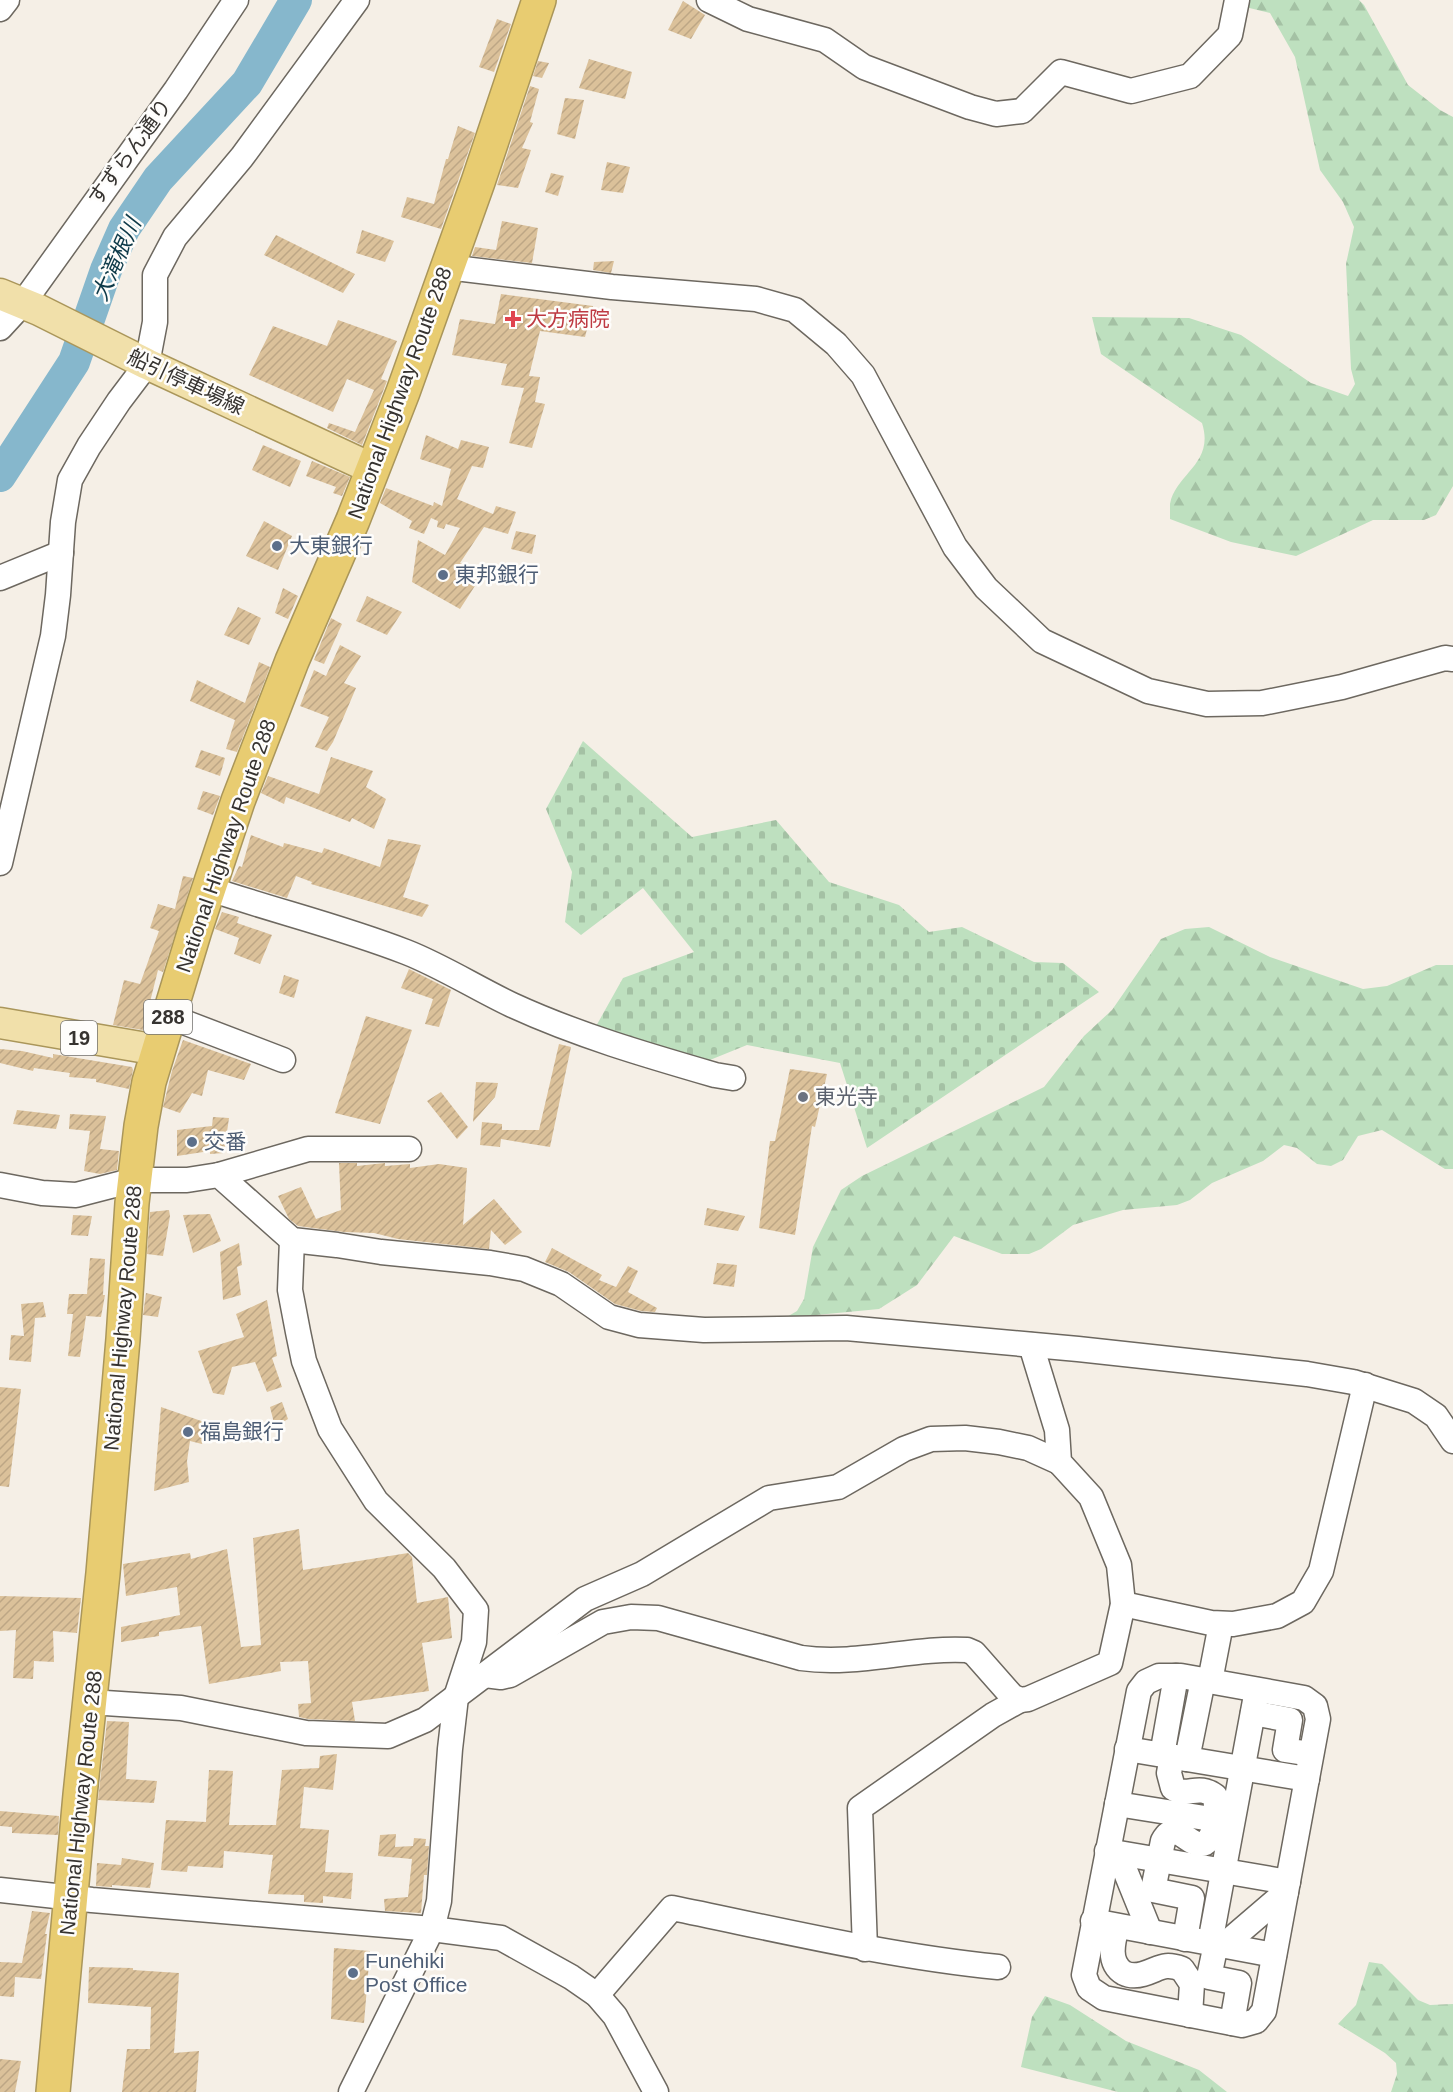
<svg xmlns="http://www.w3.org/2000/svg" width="1453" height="2092" font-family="Arial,'Noto Sans JP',sans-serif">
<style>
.forest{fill:url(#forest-firs)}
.cemetery{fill:url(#cemetery-stones)}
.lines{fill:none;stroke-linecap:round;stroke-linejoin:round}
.river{stroke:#86b7cc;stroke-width:32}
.building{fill:url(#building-hatch)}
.minor-casing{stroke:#6d6860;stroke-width:27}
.major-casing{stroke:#aa965a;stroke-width:33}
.highway-casing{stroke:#aa965a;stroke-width:36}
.minor{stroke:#fff;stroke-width:24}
.major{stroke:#f1e0aa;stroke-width:30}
.highway{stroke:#e8cc71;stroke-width:33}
.health-dot{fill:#e0444e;stroke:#fefdfb;stroke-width:2}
.service-dot{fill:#5c6f8a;stroke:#fefdfb;stroke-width:2}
.worship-dot{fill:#6b7280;stroke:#fefdfb;stroke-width:2}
.labels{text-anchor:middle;stroke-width:5;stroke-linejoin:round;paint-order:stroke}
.shield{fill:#fefdfb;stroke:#72706d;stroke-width:1.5}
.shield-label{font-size:20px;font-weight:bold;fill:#363330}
.street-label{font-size:21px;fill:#363330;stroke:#fefdfb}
.health-label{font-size:21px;fill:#be3a42;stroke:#fefdfb;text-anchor:start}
.service-label{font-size:21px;fill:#4e5e75;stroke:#fefdfb;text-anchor:start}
.worship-label{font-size:21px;fill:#5b616d;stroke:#fefdfb;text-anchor:start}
.water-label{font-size:22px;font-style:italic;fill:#0e3a49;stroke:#fefdfb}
</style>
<defs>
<pattern id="forest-firs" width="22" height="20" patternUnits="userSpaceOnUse" patternTransform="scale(1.5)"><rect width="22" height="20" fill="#bee0bf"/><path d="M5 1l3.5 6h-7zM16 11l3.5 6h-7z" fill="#a4c1a4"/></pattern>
<pattern id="cemetery-stones" width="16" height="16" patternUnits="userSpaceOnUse" patternTransform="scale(1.5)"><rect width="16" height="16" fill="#bee0bf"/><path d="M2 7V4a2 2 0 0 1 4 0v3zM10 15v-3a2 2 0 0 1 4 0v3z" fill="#a4c1a4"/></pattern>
<pattern id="building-hatch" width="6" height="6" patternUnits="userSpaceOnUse" patternTransform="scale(1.5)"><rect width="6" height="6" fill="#dbc19a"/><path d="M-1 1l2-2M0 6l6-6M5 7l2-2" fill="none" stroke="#bda685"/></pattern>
</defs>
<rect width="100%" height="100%" fill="#f5efe6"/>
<g class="forest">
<path d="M1232 0H1359L1364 5 1408 85 1440 110 1453 117V486L1436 515 1424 520H1373L1296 556 1231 542 1170 519C1170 514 1170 509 1170 504 1176 473 1215 464 1202 423L1101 354 1092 317 1189 318 1241 335 1311 383 1348 396 1355 384 1351 369 1346 264 1354 227 1343 202 1320 170 1295 57 1270 13 1233 4Z"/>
<polygon points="1209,927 1270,957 1363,989 1387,986 1436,965 1453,965 1453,1169 1445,1169 1382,1130 1358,1136 1343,1160 1331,1166 1317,1164 1297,1148 1284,1145 1263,1161 1212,1183 1190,1200 1177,1205 1123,1210 1073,1225 1041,1249 1029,1254 1002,1254 954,1236 917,1285 879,1309 785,1318 797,1311 804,1299 813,1247 841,1190 862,1176 1044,1087 1084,1036 1112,1010 1161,939 1185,929"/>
<polygon points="1369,1962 1382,1964 1418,2000 1430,2005 1453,2004 1453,2092 1391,2092 1397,2074 1396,2063 1385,2053 1338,2024 1356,2005"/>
<polygon points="1045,1996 1070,2005 1126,2041 1199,2070 1227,2092 1118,2092 1021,2067 1032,2017"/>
</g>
<polygon class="cemetery" points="583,741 692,837 776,820 829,882 899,905 929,932 962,927 1034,962 1063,963 1099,992 867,1148 840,1063 747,1045 705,1062 595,1028 623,978 694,952 643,888 581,935 565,922 572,872 546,809"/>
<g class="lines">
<polyline class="river" points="0,476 74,362 106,270 124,229 158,179 247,83 296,0"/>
</g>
<g class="building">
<polygon points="683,1 705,15 691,39 668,30"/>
<polygon points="497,19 511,24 494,72 479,67"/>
<polygon points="589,59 632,72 625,99 579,88"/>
<polygon points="538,61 549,63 542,78 533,76"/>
<polygon points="530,86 539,89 530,122 533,123 522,148 531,150 518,188 497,185"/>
<polygon points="565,98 584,100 575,139 557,134"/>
<polygon points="458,126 475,133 441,229 401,217 407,197 434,204 446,159 448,159"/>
<polygon points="607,162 630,167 623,193 601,190"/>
<polygon points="551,173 564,176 558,196 545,192"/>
<polygon points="502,221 538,228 532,263 472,256 475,247 496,250"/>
<polygon points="362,230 394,241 385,262 356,253"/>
<polygon points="276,235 355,274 343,293 264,255"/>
<polygon points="614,261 611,273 593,270 594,262"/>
<polygon points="501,294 593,306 585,337 540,331 529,376 540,377 535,402 545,404 532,448 509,443 524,388 501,385 507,364 452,355 460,319 495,324"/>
<polygon points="338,320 397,341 381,379 387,381 362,445 327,428 329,423 355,432 374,390 347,379 333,412 249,375 273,326 327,346"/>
<polygon points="426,435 458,449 461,440 489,447 483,468 472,466 457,499 493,514 496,506 516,512 508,534 484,527 460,563 482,575 460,609 412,582 418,540 445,555 460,528 446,524 444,529 437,527 438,521 431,518 424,534 409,528 412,521 380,503 386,488 433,506 434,502 442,506 451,469 420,459"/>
<polygon points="263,445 301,461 290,487 252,470"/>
<polygon points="312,461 350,477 342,496 333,493 336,487 306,476"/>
<polygon points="264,521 292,536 278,570 246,556"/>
<polygon points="516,531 536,535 532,554 511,549"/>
<polygon points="283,588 298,596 288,619 275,613"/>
<polygon points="367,596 402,612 387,635 356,621"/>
<polygon points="238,607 261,618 249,645 224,635"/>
<polygon points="331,618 342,624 324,664 314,660"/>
<polygon points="340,645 361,656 344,683 356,688 333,742 327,751 315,747 329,717 300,706 314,670 326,676"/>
<polygon points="259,662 270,667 237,752 226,749 235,720 190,701 197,680 245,703"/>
<polygon points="201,750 225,758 220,776 195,767"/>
<polygon points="331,757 373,771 366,787 386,799 374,829 352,818 350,822 286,797 284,804 261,793 268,776 319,794"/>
<polygon points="203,791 220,796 213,815 197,809"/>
<polygon points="251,835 283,847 284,843 322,853 324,848 380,867 388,839 421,845 403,897 429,905 422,917 311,884 312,882 296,876 287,898 232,881 239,866 242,867"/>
<polygon points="183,876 193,878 163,972 158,970 143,1030 113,1025 124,980 140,984 159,931 150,928 158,904 175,909"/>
<polygon points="222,912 239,917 237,923 272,935 260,964 234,954 239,938 215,929"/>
<polygon points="409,969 451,990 439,1027 425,1024 433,999 401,988"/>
<polygon points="284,975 299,980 294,998 279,993"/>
<polygon points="366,1016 412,1030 380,1124 335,1113"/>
<polygon points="183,1040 251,1064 244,1080 208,1070 202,1096 192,1093 180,1113 163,1107 172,1071"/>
<polygon points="559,1044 571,1047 550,1147 501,1139 500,1147 480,1145 482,1122 502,1124 502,1130 539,1130"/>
<polygon points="0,1049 22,1051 53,1058 53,1054 132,1067 133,1070 129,1089 96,1082 96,1079 69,1077 70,1073 34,1068 33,1071 0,1063"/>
<polygon points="790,1069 827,1074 815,1127 812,1126 795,1235 759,1228 770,1141 775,1141"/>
<polygon points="476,1082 498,1083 495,1097 473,1122"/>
<polygon points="441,1092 468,1127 457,1139 427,1101"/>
<polygon points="17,1110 60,1115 56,1129 13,1124"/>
<polygon points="70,1114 106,1116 100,1149 119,1151 117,1170 100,1174 84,1171 90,1131 69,1129"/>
<polygon points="213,1117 229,1118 224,1153 210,1154 210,1151 177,1156 177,1130 212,1126"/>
<polygon points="339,1163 357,1163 357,1166 385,1163 385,1166 410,1164 410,1168 439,1164 467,1168 463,1225 494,1199 522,1232 505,1245 491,1230 489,1249 398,1239 374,1233 344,1232 298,1226 289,1219 278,1196 301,1187 316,1219 341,1210"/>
<polygon points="707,1208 745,1216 738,1231 704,1225"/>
<polygon points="169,1210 170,1216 163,1256 147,1254 150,1212"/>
<polygon points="210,1214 221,1241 193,1253 183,1215"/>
<polygon points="73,1215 92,1216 88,1236 71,1235"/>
<polygon points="239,1243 242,1265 237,1267 241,1295 223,1300 220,1252"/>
<polygon points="552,1248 602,1275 599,1280 616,1287 628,1266 638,1271 628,1292 657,1308 655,1312 641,1311 615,1304 569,1272 545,1262"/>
<polygon points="90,1258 105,1259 103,1295 105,1295 101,1317 86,1316 80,1357 68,1356 73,1314 67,1314 69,1294 87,1294"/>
<polygon points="717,1263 737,1265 734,1287 713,1284"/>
<polygon points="146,1293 162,1297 158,1317 143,1315"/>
<polygon points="267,1300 277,1356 272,1358 282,1387 267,1392 255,1362 232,1367 224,1395 213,1393 198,1351 244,1337 236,1314"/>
<polygon points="43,1302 46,1317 35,1318 31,1362 9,1360 11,1335 24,1336 21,1304"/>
<polygon points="0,1387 21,1389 9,1487 0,1486"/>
<polygon points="282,1402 288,1419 275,1427 270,1407"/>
<polygon points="161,1407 207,1423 202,1444 190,1441 187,1461 189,1482 154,1491"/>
<polygon points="299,1529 303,1570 408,1553 412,1557 417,1603 448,1597 452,1638 422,1643 429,1691 352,1702 355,1721 308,1719 299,1717 298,1704 311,1703 308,1661 280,1662 281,1671 209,1684 201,1626 159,1632 159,1636 121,1642 121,1627 180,1615 177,1587 126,1596 123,1564 190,1553 191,1559 227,1549 241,1647 261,1645 253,1538"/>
<polygon points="0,1596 81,1598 77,1633 53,1631 54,1662 34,1661 33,1679 13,1678 16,1630 0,1631"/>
<polygon points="107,1721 129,1722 126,1779 157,1781 154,1803 98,1800"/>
<polygon points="337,1754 333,1790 304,1787 300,1828 329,1830 325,1872 353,1873 351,1899 323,1896 323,1903 304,1902 304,1895 268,1894 273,1855 224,1851 223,1868 188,1866 187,1872 161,1870 166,1820 206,1822 209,1770 233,1771 229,1825 276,1825 282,1770 319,1768 320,1756"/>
<polygon points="0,1811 59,1816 58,1835 12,1833 12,1827 0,1826"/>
<polygon points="396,1834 395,1847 413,1846 414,1838 426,1839 425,1846 429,1846 427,1875 424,1875 421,1913 385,1911 384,1899 408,1897 412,1859 378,1856 380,1835"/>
<polygon points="122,1858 154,1863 150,1888 112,1885 112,1887 96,1886 97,1863 121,1865"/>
<polygon points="32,1911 50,1913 45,1934 47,1934 41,1979 15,1977 14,1997 0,1996 0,1962 22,1963"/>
<polygon points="334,1948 370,1951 364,2023 331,2019"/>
<polygon points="89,1967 133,1968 133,1970 179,1973 174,2053 199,2051 196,2092 122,2092 127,2049 150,2049 151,2007 88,2003"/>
<polygon points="0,2059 21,2061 15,2092 0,2092"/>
</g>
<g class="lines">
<defs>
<g id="minor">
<polyline points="709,0 748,19 825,40 864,67 970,107 996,114 1022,111 1061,72 1131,91 1190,76 1230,35 1237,0"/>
<polyline points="0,9 7,0"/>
<polyline points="447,267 612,287 756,299 795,310 836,344 863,375 955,547 986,588 1042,641 1148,691 1207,704 1262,703 1342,687 1445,658 1453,659"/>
<polyline points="0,328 23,303 176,90 236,0"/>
<polyline points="0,578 61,553"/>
<polyline points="0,863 53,636 58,595 63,522 70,480 89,446 119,401 147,364 155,322 155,275 175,237 242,157 357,0"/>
<path d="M210 889C275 911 342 927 406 952 442 966 476 988 512 1005 577 1035 646 1055 715 1075L733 1078"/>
<polyline points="168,1016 283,1060"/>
<polyline points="219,1175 308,1149 409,1149"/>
<polyline points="0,1185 42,1193 76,1195 134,1180 187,1180 219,1175 292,1240 337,1245 381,1252 490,1263 524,1269 561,1284 609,1317 639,1325 704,1330 846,1328 1078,1349 1307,1374 1353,1382 1414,1401 1436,1416 1453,1441"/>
<polyline points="292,1240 290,1290 298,1332 304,1361 330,1429 376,1501 444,1568 476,1610 474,1642 456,1697 450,1749 439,1901 432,1929 351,2092"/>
<polyline points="1123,1604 1211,1623 1233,1624 1277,1616 1303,1602 1321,1571 1365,1385"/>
<path d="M485 1675 501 1677 510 1675 603 1622 631 1617 658 1618 801 1658C857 1666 913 1647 967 1650L974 1653 1012 1696 1020 1700 1028 1699 1110 1663 1123 1604 1119 1565 1091 1497 1059 1462 1057 1430 1031 1345"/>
<polygon points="1159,1676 1181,1676 1304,1698 1315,1706 1318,1719 1264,2011 1256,2021 1242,2025 1104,1998 1089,1988 1084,1975 1139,1691 1146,1682"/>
<polyline points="1210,1681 1221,1624"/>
<polyline points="90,1702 181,1708 306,1733 388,1736 425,1720 585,1599 642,1574 769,1498 838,1487 904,1449 931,1439 965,1438 999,1442 1028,1448 1059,1462"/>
<polyline points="1253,1713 1290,1720 1285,1750 1311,1754"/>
<polyline points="1127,1749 1307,1779"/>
<polyline points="1162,1755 1176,1676"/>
<path d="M1172 1756 1169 1773 1173 1788C1187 1798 1198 1783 1215 1796 1217 1808 1217 1846 1199 1844 1186 1843 1175 1819 1163 1841L1153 1890 1192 1898 1185 1939"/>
<polyline points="1187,1759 1203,1680"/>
<polyline points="1117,1804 1230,1822"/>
<polyline points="1107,1851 1288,1882"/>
<polyline points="1118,1853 1150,1932"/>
<polyline points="0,1890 92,1900 432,1929 501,1938 571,1977 597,1995 615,2016 656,2092"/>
<polyline points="1093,1921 1274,1955"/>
<path d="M1117 1926C1113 1941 1107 1963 1124 1973 1130 1976 1136 1976 1143 1974 1160 1969 1163 1962 1182 1969L1192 1984 1190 2015"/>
<polyline points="1210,1943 1257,1690"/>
<polyline points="1216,1944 1209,1977 1239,1983 1232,2023"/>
<polyline points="1223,1946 1286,1892"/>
<polyline points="865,1949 860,1808 993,1715 1020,1700"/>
<path d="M597 1995 672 1908C780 1930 887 1956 998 1967"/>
</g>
<g id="major">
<polyline points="0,294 39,310 147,364 373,469"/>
<polyline points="0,1023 158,1050"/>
</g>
<polyline id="highway" points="53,2092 80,1795 103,1573 123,1339 132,1203 141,1126 149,1082 195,930 238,801 292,661 353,520 403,392 478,182 539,0"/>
</defs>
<use href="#minor" class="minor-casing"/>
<use href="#major" class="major-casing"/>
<use href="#highway" class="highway-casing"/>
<use href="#minor" class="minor"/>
<use href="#major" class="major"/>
<use href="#highway" class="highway"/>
</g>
<path class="health-dot" d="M510 310h6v6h6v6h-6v6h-6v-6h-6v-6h6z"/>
<g class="service-dot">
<circle cx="277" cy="546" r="6"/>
<circle cx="443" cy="575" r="6"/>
<circle cx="192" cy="1142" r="6"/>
<circle cx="188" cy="1432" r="6"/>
<circle cx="353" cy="1973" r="6"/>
</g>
<circle class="worship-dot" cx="803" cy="1097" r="6"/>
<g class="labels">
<g class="shield">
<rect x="144" y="1000" width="48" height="34" rx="4.5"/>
<rect x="61" y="1021" width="36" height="34" rx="4.5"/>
</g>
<g class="shield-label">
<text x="168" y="1024">288</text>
<text x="79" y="1045">19</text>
</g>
<g class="street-label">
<text transform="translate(130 152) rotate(-54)" y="7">すずらん通り</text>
<text transform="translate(186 382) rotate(25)" y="7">船引停車場線</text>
<text transform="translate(400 393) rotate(-70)" y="7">National Highway Route 288</text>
<text transform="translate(226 846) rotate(-71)" y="7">National Highway Route 288</text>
<text transform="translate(123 1318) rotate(-85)" y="7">National Highway Route 288</text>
<text transform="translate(81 1803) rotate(-84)" y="7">National Highway Route 288</text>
</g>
<g class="health-label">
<text x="526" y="326">大方病院</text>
</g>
<g class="service-label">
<text x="289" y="553">大東銀行</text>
<text x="455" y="582">東邦銀行</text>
<text x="204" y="1149">交番</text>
<text x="200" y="1439">福島銀行</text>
<text x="365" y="1968">Funehiki<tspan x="365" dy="24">Post Office</tspan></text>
</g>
<g class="worship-label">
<text x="815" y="1104">東光寺</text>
</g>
<g class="water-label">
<text transform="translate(116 259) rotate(-66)" y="8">大滝根川</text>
</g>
</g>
</svg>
